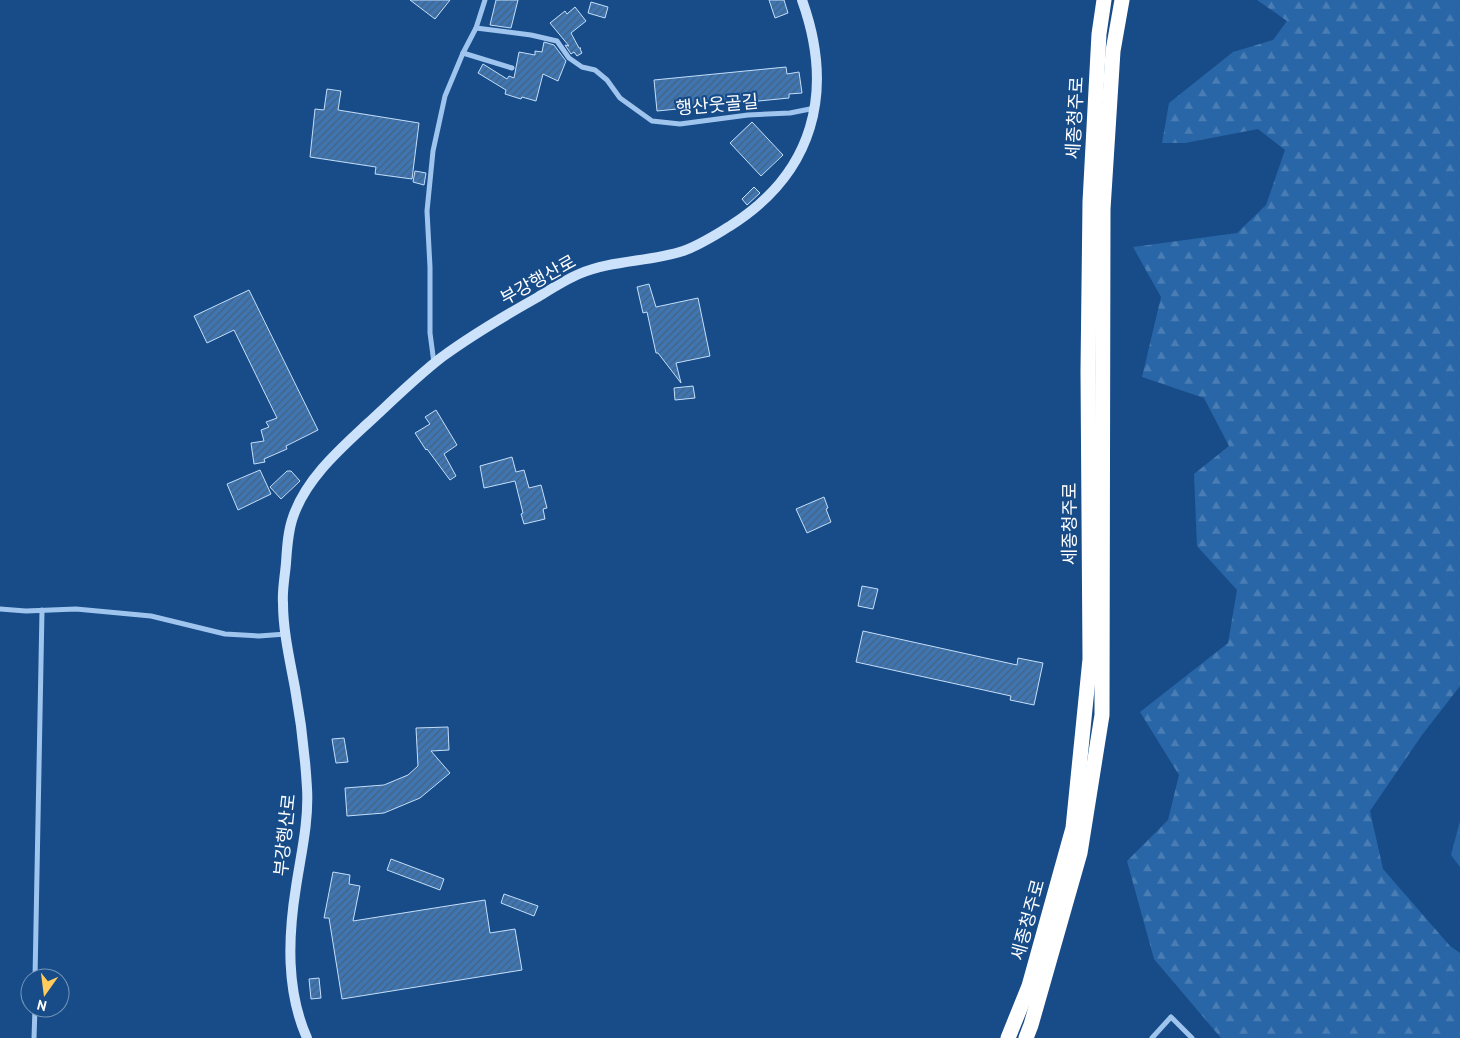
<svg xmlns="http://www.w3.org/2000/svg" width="1460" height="1038" font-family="'PT Sans','Noto Sans KR',sans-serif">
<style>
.forest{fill:url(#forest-firs)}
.building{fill:url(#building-hatch);stroke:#c4defa}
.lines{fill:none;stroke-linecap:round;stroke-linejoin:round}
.street{stroke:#9fc5ee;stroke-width:5}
.secondary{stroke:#cce1fa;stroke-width:10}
.highway{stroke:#fff;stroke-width:15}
.labels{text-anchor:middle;stroke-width:4.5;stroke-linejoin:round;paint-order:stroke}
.street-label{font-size:18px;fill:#fff;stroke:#174c89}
</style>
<defs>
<pattern id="forest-firs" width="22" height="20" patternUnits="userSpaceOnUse" patternTransform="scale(1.25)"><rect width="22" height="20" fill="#2966a7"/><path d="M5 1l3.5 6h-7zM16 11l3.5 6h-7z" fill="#497db4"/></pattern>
<pattern id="building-hatch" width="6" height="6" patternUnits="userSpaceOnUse" patternTransform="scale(1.25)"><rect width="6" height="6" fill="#3f76b2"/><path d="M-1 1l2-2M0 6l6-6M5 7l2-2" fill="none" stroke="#46617f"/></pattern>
</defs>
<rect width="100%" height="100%" fill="#174c89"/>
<g class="forest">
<polygon points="1257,0 1460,0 1460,686 1422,735 1370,811 1383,869 1450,946 1460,953 1460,1038 1221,1038 1154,959 1127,861 1168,820 1179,775 1140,712 1228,643 1237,590 1197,546 1194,474 1229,446 1204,398 1142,377 1161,297 1133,247 1237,233 1266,205 1285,150 1258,129 1185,143 1162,143 1169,103 1233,52 1273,40 1287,21"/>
<polygon points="1460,821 1460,867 1451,855"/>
</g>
<g class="building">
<polygon points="410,0 450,0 435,19"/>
<polygon points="496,0 518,0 511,28 490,25"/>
<polygon points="769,0 784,0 788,13 775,18"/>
<polygon points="591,2 608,7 605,18 588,13"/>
<polygon points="575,7 586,21 571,33 579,48 581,48 580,49 582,53 577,56 574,52 571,54 565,45 569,46 550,23 565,11 567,14"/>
<polygon points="544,42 554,45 566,61 558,81 543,74 536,101 522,97 521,99 505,94 506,90 478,73 483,64 507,79 509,76 514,78 519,52 535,55 535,51 542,52"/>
<polygon points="786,67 787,74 799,72 802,93 789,94 789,98 657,111 654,80"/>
<polygon points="327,89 341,91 338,110 419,123 412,179 375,174 376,167 310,157 315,109 324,110"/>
<polygon points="752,122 783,155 761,176 730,143"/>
<polygon points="415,171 426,173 424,185 413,182"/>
<polygon points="754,187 760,193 747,205 742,199"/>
<polygon points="649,284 656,307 698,298 710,356 676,363 681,383 658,353 656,353 647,312 643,313 637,287"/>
<polygon points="249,290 318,430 286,446 287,449 264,459 265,462 254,464 251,443 264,441 261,430 269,427 266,422 277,418 234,330 207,343 194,316"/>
<polygon points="693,386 695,398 675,400 674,388"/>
<polygon points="436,410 457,445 444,454 456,476 450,480 427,449 426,450 415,433 430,424 425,417"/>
<polygon points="512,457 516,472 524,470 529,488 541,485 547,508 543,509 545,519 524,524 521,514 523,513 515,481 484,488 480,466"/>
<polygon points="260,470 271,494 238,510 227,484"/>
<polygon points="287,471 291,471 300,481 281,499 270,487"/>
<polygon points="824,497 828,508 826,509 831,522 807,533 796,509"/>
<polygon points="862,586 878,589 873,609 858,606"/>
<polygon points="863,631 1017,665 1018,658 1043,663 1034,705 1010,700 1011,696 856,662"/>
<polygon points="448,727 449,750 431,751 450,773 420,798 384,813 347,816 345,788 384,785 408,775 418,766 416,728"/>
<polygon points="344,738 348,762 336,763 332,739"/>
<polygon points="391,859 444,879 440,890 387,870"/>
<polygon points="333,872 350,875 349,884 360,886 353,921 485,900 490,933 515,929 522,970 342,999 329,918 324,918"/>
<polygon points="504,894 538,906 534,916 501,903"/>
<polygon points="319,978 321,998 311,999 309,979"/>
</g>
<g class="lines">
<g class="street">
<polyline points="476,28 531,35 557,41 569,58 582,67 595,70 607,80 620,98 652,121 680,124 748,115 790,113 815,108"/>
<polyline points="463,53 512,68"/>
<polyline points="434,363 430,333 430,267 427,211 433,151 445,96 463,53 476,28 485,0"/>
<polyline points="0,609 26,611 76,609 151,616 225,634 259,636 286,634"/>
<polyline points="35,978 42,610"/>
<polyline points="34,1038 35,1008"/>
<polyline points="1152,1038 1171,1017 1192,1038"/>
</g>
<path class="secondary" d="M307 1038C286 991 288 937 296 887 301 854 309 821 307 788 305 754 301 721 295 688 290 661 283 631 283 603 282 590 285 576 286 563 287 547 288 531 293 517 306 479 339 450 367 424 392 401 416 377 442 357 472 335 506 315 538 297 551 289 565 280 579 274 612 260 649 262 683 251 700 245 715 235 730 226 814 173 835 92 802 0"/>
<g class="highway">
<polyline points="1008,1038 1029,986 1073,828 1090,659 1088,371 1090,202 1099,34 1104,0"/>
<polyline points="1026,1038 1031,1025 1080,853 1102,715 1103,209 1113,51 1122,0"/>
</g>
</g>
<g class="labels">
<g class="street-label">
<text transform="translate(717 105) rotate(-5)" y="6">행산웃골길</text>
<text transform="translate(1075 118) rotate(-87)" y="6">세종청주로</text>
<text transform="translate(538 280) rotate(-29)" y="6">부강행산로</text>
<text transform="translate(1070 524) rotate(-90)" y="6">세종청주로</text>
<text transform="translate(285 835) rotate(-84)" y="6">부강행산로</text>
<text transform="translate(1028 920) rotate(-75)" y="6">세종청주로</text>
</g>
</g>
<g transform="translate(45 993) rotate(194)"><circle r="24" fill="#174c89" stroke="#7494b8"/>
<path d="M0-4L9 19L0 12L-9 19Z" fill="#ffcb5c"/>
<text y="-8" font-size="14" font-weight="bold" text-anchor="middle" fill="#ffffff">N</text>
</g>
</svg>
